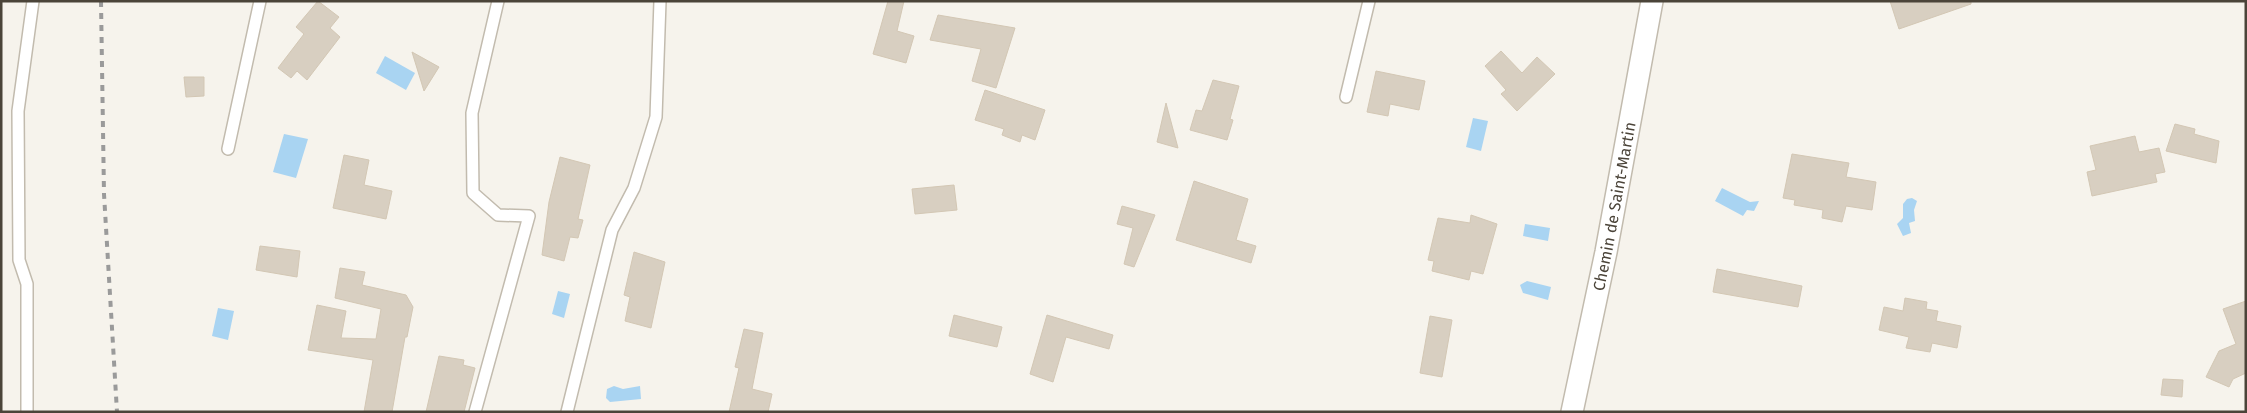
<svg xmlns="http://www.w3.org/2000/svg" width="2247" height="413" font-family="'Fira Sans',sans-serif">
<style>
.water{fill:#a9d4f2}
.building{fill:#d8cfc1;stroke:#d3c7b4}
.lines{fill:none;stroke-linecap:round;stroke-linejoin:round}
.service-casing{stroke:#c2bbae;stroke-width:14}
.minor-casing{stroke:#c2bbae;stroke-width:24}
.service{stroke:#fff;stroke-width:11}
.minor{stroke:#fff;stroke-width:21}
.rail{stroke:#9a9a9a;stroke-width:4;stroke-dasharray:6 6;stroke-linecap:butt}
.labels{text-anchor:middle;stroke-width:4.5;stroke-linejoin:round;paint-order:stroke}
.street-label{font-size:16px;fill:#4b4439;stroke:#fff}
</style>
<rect width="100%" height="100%" fill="#f6f3ec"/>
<g class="water">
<polygon points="385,56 415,73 406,90 376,73"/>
<polygon points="1473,118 1488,121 1481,151 1466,147"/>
<polygon points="284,134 308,139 296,178 273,172"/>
<polygon points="1722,188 1750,202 1759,201 1754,211 1747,210 1743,216 1715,201"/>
<polygon points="1912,198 1917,201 1914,210 1915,221 1909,223 1911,233 1903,236 1897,224 1903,218 1903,204 1907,199"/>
<polygon points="1525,224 1550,228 1548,241 1523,236"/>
<polygon points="1527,281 1551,287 1548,300 1523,293 1520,285"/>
<polygon points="558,291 570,294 564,318 552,314"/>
<polygon points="218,308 234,311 228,340 212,336"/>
<polygon points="614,386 623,389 640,386 641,399 610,402 606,398 607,389"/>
</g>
<g class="building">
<polygon points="318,1 339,17 330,28 340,37 307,80 297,71 291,78 278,68 304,34 296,27"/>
<polygon points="888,1 904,1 897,31 914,36 906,63 873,54"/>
<polygon points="1890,1 1971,1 1971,4 1899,29"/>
<polygon points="938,15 1015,28 996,88 972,81 981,49 930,40"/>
<polygon points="1501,51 1522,73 1537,57 1555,74 1517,111 1501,94 1506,90 1485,66"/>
<polygon points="412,52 439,67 424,91"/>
<polygon points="1376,71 1425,81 1419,110 1390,104 1388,116 1367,112"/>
<polygon points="184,77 204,77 204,96 186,97"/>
<polygon points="1213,80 1239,86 1230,119 1233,120 1227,140 1190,130 1196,110 1202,111"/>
<polygon points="985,90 1045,110 1035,140 1022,135 1020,142 1002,135 1004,129 975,120"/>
<polygon points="1166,103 1178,148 1157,142"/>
<polygon points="2175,124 2195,129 2194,134 2219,141 2216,163 2166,151"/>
<polygon points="2135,136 2139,152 2159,148 2165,172 2155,174 2157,182 2092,196 2087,172 2096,170 2090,146"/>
<polygon points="1792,154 1849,163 1846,177 1876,182 1872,210 1846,206 1842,222 1822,218 1823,210 1794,205 1795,200 1783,198"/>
<polygon points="344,155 369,160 364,185 392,191 386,219 333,208"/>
<polygon points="560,157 590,165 578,219 583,220 578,238 570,237 564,261 542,255 549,202"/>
<polygon points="1194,181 1248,199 1236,240 1256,246 1251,263 1176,240"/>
<polygon points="954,185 957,210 915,214 912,189"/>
<polygon points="1122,206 1155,215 1134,267 1124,264 1133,228 1117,224"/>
<polygon points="1471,215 1497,224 1483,274 1471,271 1469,280 1432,271 1434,261 1428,260 1438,218 1470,223"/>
<polygon points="260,246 300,251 297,277 256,270"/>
<polygon points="634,252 665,262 651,328 625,321 630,297 624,295"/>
<polygon points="340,268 365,272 362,285 406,295 413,307 407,337 405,337 392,412 364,412 373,360 308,350 317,305 346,311 341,338 376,339 381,309 335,298"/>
<polygon points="1717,269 1802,286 1798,307 1713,292"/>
<polygon points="1905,298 1927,302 1926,309 1938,311 1936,321 1961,326 1957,348 1932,343 1930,352 1906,348 1909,337 1879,330 1884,307 1903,311"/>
<polygon points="2246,301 2246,373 2233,379 2229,387 2206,377 2219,351 2236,344 2223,309"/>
<polygon points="954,315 1002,327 997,347 949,336"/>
<polygon points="1047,315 1113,335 1109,349 1066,337 1053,382 1030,374"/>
<polygon points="1430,316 1452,320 1442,377 1420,373"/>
<polygon points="744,329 763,333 752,389 772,394 768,412 729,412 739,368 735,367"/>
<polygon points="439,356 464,360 463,365 475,368 464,412 426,412"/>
<polygon points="2163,379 2183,380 2182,397 2161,395"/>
</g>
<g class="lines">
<defs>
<g id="service">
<polyline points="1346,97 1369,1"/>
<polyline points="228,149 260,1"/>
<polyline points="27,412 27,284 19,260 18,111 33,1"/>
<polyline points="475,412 529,216 498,215 473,193 472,113 498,1"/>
<polyline points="567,412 612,230 634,188 656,117 660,1"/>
</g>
<g id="minor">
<path id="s1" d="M1572 412 1606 252 1652 1"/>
</g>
</defs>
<use href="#service" class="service-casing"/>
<use href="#minor" class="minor-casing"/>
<use href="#service" class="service"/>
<use href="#minor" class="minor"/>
<polyline class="rail" points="101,1 104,194 117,412"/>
</g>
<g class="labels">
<g class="street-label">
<text dy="6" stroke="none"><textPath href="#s1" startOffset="210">Chemin de Saint-Martin</textPath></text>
</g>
</g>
<rect width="2247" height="413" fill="none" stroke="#4b4439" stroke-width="5"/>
</svg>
